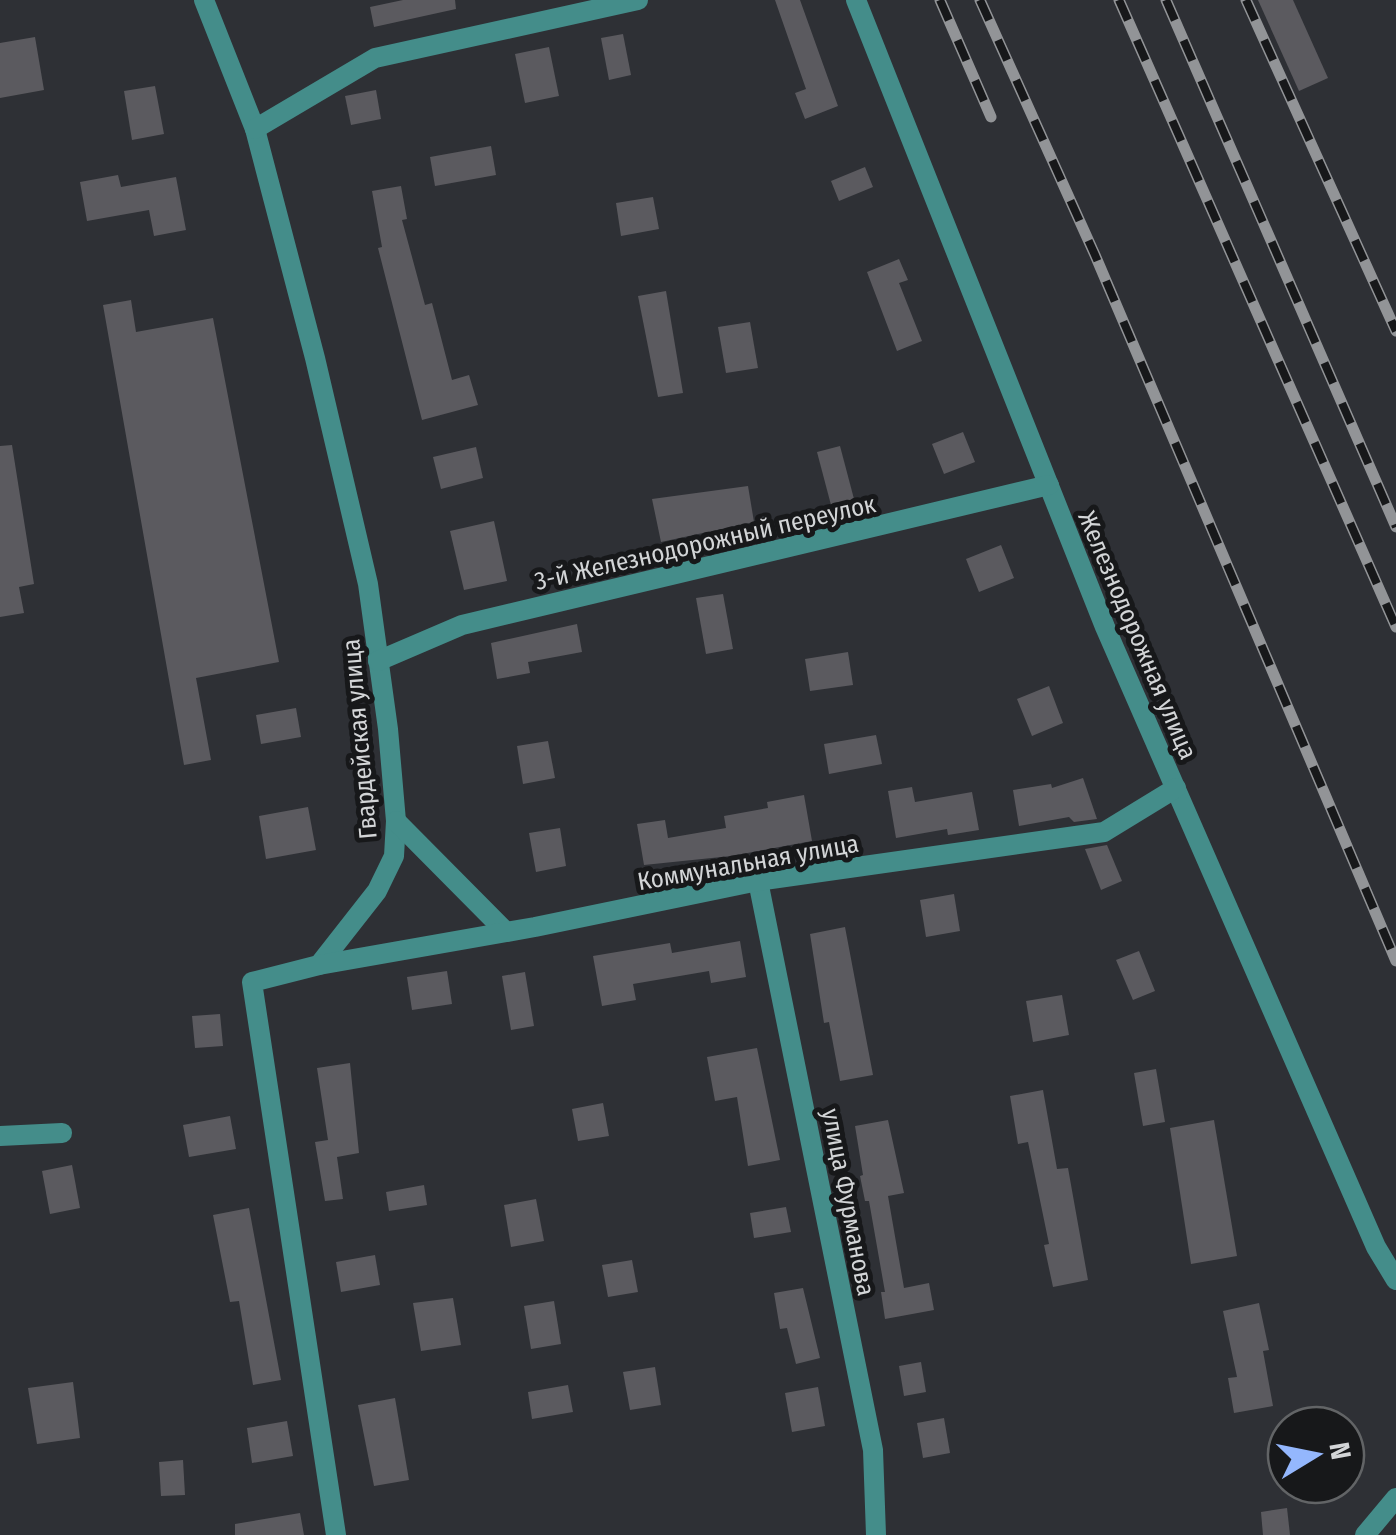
<svg xmlns="http://www.w3.org/2000/svg" width="1396" height="1535" font-family="'Fira Sans Condensed',sans-serif">
<style>
.building{fill:#5b5a5f}
.lines{fill:none;stroke-linecap:round;stroke-linejoin:round}
.minor{stroke:#448d8a;stroke-width:20}
.rail-casing{stroke:#929497;stroke-width:11}
.rail{stroke:#17181a;stroke-width:8;stroke-dasharray:22;stroke-linecap:butt}
.labels{text-anchor:middle;stroke-width:10;stroke-linejoin:round;paint-order:stroke}
.street-label{font-size:25px;fill:#d3d5d7;stroke:#17181a}
</style>
<rect width="100%" height="100%" fill="#2e3035"/>
<g class="building">
<polygon points="403,0 455,0 456,9 374,27 370,7"/>
<polygon points="775,0 800,0 838,106 805,119 795,93 806,89"/>
<polygon points="1258,0 1293,0 1328,78 1299,91"/>
<polygon points="623,34 631,75 609,80 601,38"/>
<polygon points="35,37 44,90 0,98 0,43"/>
<polygon points="549,47 559,96 525,103 515,54"/>
<polygon points="155,86 164,134 132,140 124,91"/>
<polygon points="376,90 381,119 351,125 345,96"/>
<polygon points="491,146 496,175 435,186 430,157"/>
<polygon points="865,167 873,187 839,201 831,181"/>
<polygon points="118,175 121,187 176,177 186,230 154,236 149,210 87,221 80,182"/>
<polygon points="401,186 407,219 402,220 425,305 432,303 452,380 469,375 478,405 422,420 378,248 382,247 372,191"/>
<polygon points="653,197 659,229 621,236 616,203"/>
<polygon points="899,259 908,280 899,283 922,341 897,351 867,272"/>
<polygon points="666,291 683,393 658,397 638,296"/>
<polygon points="131,300 136,332 213,318 279,662 196,678 211,760 184,765 103,305"/>
<polygon points="750,322 758,368 726,373 718,327"/>
<polygon points="963,432 975,462 944,474 932,444"/>
<polygon points="12,445 34,584 19,587 24,613 0,617 0,446"/>
<polygon points="840,446 854,499 831,505 817,452"/>
<polygon points="476,447 483,478 441,489 433,457"/>
<polygon points="748,486 754,522 661,542 652,499"/>
<polygon points="494,521 507,581 464,590 450,531"/>
<polygon points="1001,545 1014,578 979,592 966,559"/>
<polygon points="723,594 733,649 706,654 696,598"/>
<polygon points="577,624 582,652 528,662 530,673 497,679 491,643"/>
<polygon points="848,652 853,685 810,691 805,659"/>
<polygon points="1049,686 1063,723 1032,736 1017,699"/>
<polygon points="296,708 301,737 261,744 256,715"/>
<polygon points="876,735 882,764 829,774 824,744"/>
<polygon points="548,741 555,778 523,784 517,746"/>
<polygon points="1083,778 1097,819 1074,822 1069,817 1019,826 1013,790 1051,784 1052,788"/>
<polygon points="912,787 915,802 972,792 979,830 948,835 947,829 896,838 888,791"/>
<polygon points="804,795 812,841 731,856 644,865 637,824 665,820 668,838 726,828 724,816 768,808 767,802"/>
<polygon points="308,807 316,850 266,859 259,816"/>
<polygon points="560,828 566,866 536,872 529,833"/>
<polygon points="1107,845 1122,881 1101,890 1085,849"/>
<polygon points="954,894 960,931 926,937 920,900"/>
<polygon points="845,927 873,1075 840,1081 829,1022 824,1023 810,934"/>
<polygon points="740,941 746,977 711,983 709,971 633,984 636,1000 602,1006 593,956 670,943 672,953"/>
<polygon points="1139,951 1155,991 1133,1000 1116,960"/>
<polygon points="447,971 452,1004 412,1010 407,977"/>
<polygon points="525,972 534,1026 511,1030 502,976"/>
<polygon points="1062,995 1069,1035 1033,1042 1026,1001"/>
<polygon points="220,1014 223,1046 195,1048 192,1016"/>
<polygon points="757,1048 780,1160 748,1166 737,1097 715,1101 707,1057"/>
<polygon points="350,1063 359,1153 337,1157 343,1199 325,1201 315,1142 328,1140 317,1068"/>
<polygon points="1156,1069 1165,1122 1143,1126 1134,1073"/>
<polygon points="1043,1090 1057,1169 1068,1168 1088,1280 1053,1287 1044,1245 1049,1244 1028,1142 1018,1144 1010,1096"/>
<polygon points="603,1103 609,1136 578,1141 572,1109"/>
<polygon points="230,1116 236,1149 189,1157 183,1125"/>
<polygon points="888,1120 904,1193 888,1196 904,1288 929,1283 934,1310 885,1319 881,1292 885,1292 869,1201 865,1201 860,1176 863,1175 855,1126"/>
<polygon points="1214,1120 1237,1256 1191,1264 1170,1128"/>
<polygon points="72,1165 80,1208 50,1214 42,1171"/>
<polygon points="424,1185 427,1205 389,1211 386,1192"/>
<polygon points="536,1199 544,1241 511,1247 504,1205"/>
<polygon points="786,1207 791,1232 754,1238 750,1213"/>
<polygon points="249,1208 281,1380 253,1385 239,1301 230,1302 213,1215"/>
<polygon points="375,1255 380,1285 341,1292 336,1262"/>
<polygon points="632,1260 638,1292 608,1297 602,1265"/>
<polygon points="803,1288 820,1358 796,1364 787,1328 780,1329 774,1293"/>
<polygon points="453,1298 461,1345 421,1351 413,1303"/>
<polygon points="554,1301 561,1344 531,1349 524,1306"/>
<polygon points="1259,1303 1269,1350 1263,1351 1273,1406 1234,1413 1228,1378 1237,1377 1223,1311"/>
<polygon points="921,1362 926,1392 904,1396 899,1366"/>
<polygon points="655,1367 661,1405 630,1410 623,1372"/>
<polygon points="73,1382 80,1438 37,1444 28,1388"/>
<polygon points="568,1385 573,1412 532,1419 528,1392"/>
<polygon points="818,1387 825,1426 792,1432 785,1393"/>
<polygon points="395,1398 409,1480 374,1486 358,1405"/>
<polygon points="944,1418 950,1453 923,1458 917,1423"/>
<polygon points="287,1421 293,1456 252,1463 247,1428"/>
<polygon points="183,1460 185,1495 161,1496 159,1462"/>
<polygon points="1287,1508 1290,1535 1263,1535 1261,1512"/>
<polygon points="300,1513 304,1535 235,1535 235,1524"/>
</g>
<g class="lines">
<g class="minor">
<polyline points="204,0 255,129 315,358 368,584 388,729 396,821 394,856 377,891 319,965"/>
<polyline points="856,0 1105,627 1376,1247 1396,1280"/>
<polyline points="255,129 375,58 638,0"/>
<polyline points="378,661 462,625 1049,485"/>
<polyline points="396,821 506,932"/>
<polyline points="758,881 873,1450 876,1535"/>
<polyline points="0,1136 62,1133"/>
<polyline points="336,1535 252,982 319,965 535,927 758,881 1104,832 1176,788"/>
<polyline points="1365,1535 1396,1498"/>
</g>
<defs>
<g id="rail">
<polyline points="940,0 991,117"/>
<polyline points="980,0 1095,255 1396,961"/>
<polyline points="1119,0 1396,627"/>
<polyline points="1166,0 1396,527"/>
<polyline points="1246,0 1396,331"/>
</g>
</defs>
<use href="#rail" class="rail-casing"/>
<use href="#rail" class="rail"/>
</g>
<g class="labels">
<g class="street-label">
<text transform="translate(705 542) rotate(-13)" y="9">3-й Железнодорожный переулок</text>
<text transform="translate(1138 635) rotate(67)" y="9">Железнодорожная улица</text>
<text transform="translate(359 739) rotate(-95)" y="9">Гвардейская улица</text>
<text transform="translate(748 862) rotate(-10)" y="9">Коммунальная улица</text>
<text transform="translate(849 1202) rotate(79)" y="9">улица Фурманова</text>
</g>
</g>
<g transform="translate(1316 1455) rotate(80)"><circle r="48" fill="#17181a" stroke="#626466" stroke-width="2.5"/>
<path d="M0-8L18 38L0 25L-18 38Z" fill="#94b7fd"/>
<text y="-15" font-size="28" font-weight="bold" text-anchor="middle" fill="#d3d5d7">N</text>
</g>
</svg>
